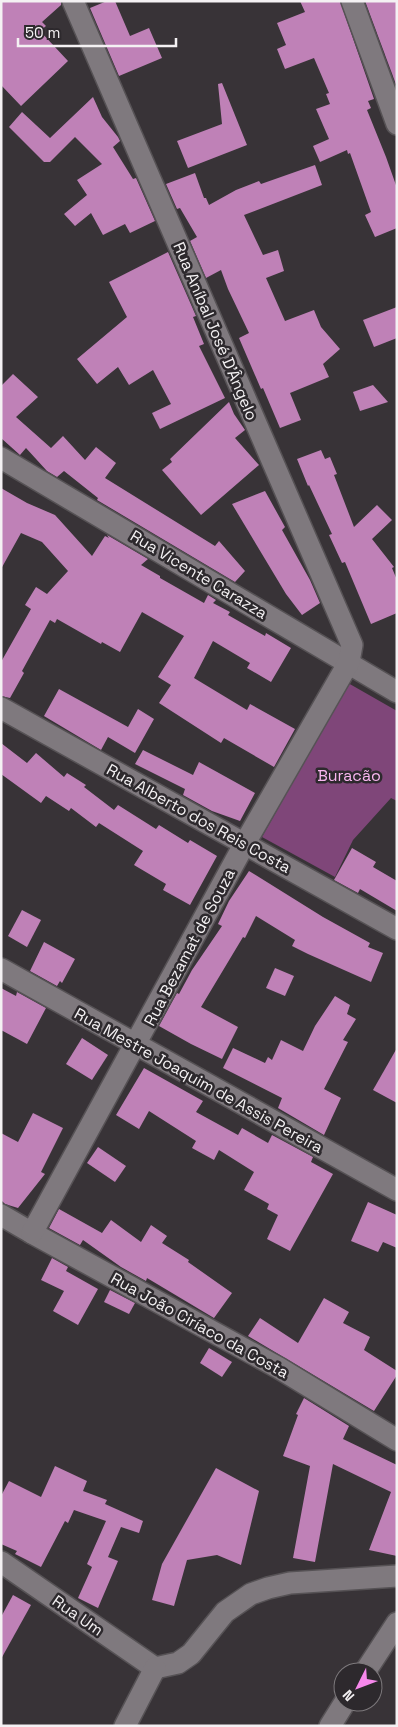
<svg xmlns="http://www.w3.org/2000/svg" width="398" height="1727" font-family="'Space Grotesk',sans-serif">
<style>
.forest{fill:#7f4679}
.building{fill:#bf81b7}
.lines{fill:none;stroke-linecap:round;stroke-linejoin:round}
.street-casing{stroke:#565255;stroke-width:24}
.street{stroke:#7f797e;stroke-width:21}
.labels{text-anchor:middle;stroke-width:5;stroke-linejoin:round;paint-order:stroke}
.street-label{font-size:16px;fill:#f4f1f3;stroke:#2d292d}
.park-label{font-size:16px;fill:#f9b6f0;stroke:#2d292d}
</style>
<rect width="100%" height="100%" fill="#383337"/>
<polygon class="forest" points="348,683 397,711 397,801 391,798 353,840 335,877 262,837"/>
<g class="building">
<polygon points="1,1 61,1 61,5 42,22 46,26 40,31 68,61 21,106 1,85"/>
<polygon points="107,1 115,1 130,36 149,28 162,58 119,76 90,8"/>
<polygon points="300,1 340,1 374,99 368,101 371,108 367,110 386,157 397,188 397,228 375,237 365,215 371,212 350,153 348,154 347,150 320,162 313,146 329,139 316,109 330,104 326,94 329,93 314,58 285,69 277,49 286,45 277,23 305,12"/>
<polygon points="365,1 397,1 397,87"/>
<polygon points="222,83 247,145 188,168 177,141 222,124 218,84"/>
<polygon points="93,97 102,117 118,137 120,141 113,147 133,179 136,178 155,221 130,233 125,224 103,235 91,213 75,226 64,214 87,195 77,180 102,164 75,137 50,162 44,162 9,127 22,112 50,138"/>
<polygon points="315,165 322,185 244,215 263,255 278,250 284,271 266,278 285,321 314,310 321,327 340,349 323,364 329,377 290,393 301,420 280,428 263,388 261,389 239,338 249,333 228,289 221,270 206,278 190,241 197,237 180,208 177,209 166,184 195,173 204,198 206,198 209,205 236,190 259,181 261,184"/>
<polygon points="168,252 196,316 193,317 204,344 199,346 225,398 160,429 152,413 171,404 153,370 129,385 118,367 97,384 77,359 127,317 109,282"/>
<polygon points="397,307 397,338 374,347 363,320"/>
<polygon points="13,374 38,397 16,417 51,448 63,436 85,460 96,447 116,463 105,478 215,546 219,541 245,571 235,582 97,500 98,498 64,471 57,477 47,471 26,448 20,455 1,438 1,386"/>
<polygon points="373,385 388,402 360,411 353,392"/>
<polygon points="229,402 234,414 245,430 235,438 259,465 201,515 162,470 172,462 170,459"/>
<polygon points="321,450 325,459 330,457 337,474 334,475 354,527 377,505 392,520 372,539 394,567 392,568 397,580 397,613 371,624 345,562 342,563 329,535 332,534 309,485 308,486 297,459"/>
<polygon points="1,488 27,503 55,515 92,556 105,536 109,538 107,535 148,559 141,565 160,576 160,578 204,603 208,595 216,600 213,603 230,612 228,615 265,636 266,633 291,648 271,682 247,668 250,663 213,641 194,678 247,710 250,704 295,729 274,767 224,738 221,743 159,703 171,685 158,677 184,636 142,612 120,652 102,642 101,644 57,619 55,623 50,620 22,671 24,673 10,698 1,696 1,662 31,609 25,605 36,587 47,594 68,571 42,542 21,533 1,569"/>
<polygon points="265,491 285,527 282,530 310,580 320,603 302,615 286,594 232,504"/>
<polygon points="59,689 128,727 138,709 154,719 135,753 108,737 101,750 44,716"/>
<polygon points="1,743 27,763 36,753 64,777 67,773 86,785 84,787 114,810 118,805 156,829 159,825 188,843 190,840 217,856 190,905 163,890 166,884 134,865 143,851 99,823 96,827 71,808 69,811 46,796 41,803 1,774"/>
<polygon points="143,750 193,775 199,762 255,793 240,821 212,811 183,795 185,789 135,764"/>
<polygon points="352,848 376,862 373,867 397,881 397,911 360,889 358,893 334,880"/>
<polygon points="249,871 323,917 370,943 368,947 383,953 371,982 308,954 292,946 295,940 256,916 245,938 243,937 201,1007 238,1027 222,1059 191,1044 159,1026 177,993 179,994 192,970 222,926 218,924 229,901"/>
<polygon points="22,910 41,920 27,947 8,936"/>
<polygon points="44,942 75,959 62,983 60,981 57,986 30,971"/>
<polygon points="275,968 294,976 285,996 266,988"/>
<polygon points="1,988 16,996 17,992 46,1008 27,1044 1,1030"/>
<polygon points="335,996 350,1005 347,1014 356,1019 343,1040 348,1042 324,1089 341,1098 324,1135 278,1108 282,1098 223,1068 233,1048 265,1063 268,1057 272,1060 281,1040 303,1051 315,1026"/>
<polygon points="82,1038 108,1055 92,1080 66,1064"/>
<polygon points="397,1048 397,1103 373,1090"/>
<polygon points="144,1068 203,1101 196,1112 238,1135 242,1128 268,1143 272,1135 313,1157 311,1162 333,1174 290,1251 267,1239 278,1215 267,1209 269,1204 244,1190 254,1172 219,1150 214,1160 192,1148 196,1141 149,1111 139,1129 116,1115"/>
<polygon points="33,1113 63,1128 41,1172 45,1174 18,1208 5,1204 1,1200 1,1133 18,1142"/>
<polygon points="98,1147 126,1166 115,1182 87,1163"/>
<polygon points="368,1202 397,1215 397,1248 383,1242 378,1252 351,1241"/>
<polygon points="59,1209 102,1233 111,1220 141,1242 151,1225 167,1236 162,1243 189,1260 188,1262 232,1293 214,1318 147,1278 146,1281 121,1267 83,1240 80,1245 49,1228"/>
<polygon points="52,1258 68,1267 66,1271 98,1289 78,1325 53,1311 64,1291 41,1280"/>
<polygon points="110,1290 135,1303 129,1314 104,1302"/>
<polygon points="324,1298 349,1312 343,1323 370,1337 364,1350 397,1371 397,1375 374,1411 248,1336 260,1318 298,1343"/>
<polygon points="209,1348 232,1362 222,1377 200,1363"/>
<polygon points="304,1398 349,1426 343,1439 397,1465 397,1556 369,1550 391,1492 333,1464 315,1562 293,1558 310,1466 283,1456 298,1415 296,1414"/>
<polygon points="55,1466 87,1481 83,1491 107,1500 105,1504 143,1521 139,1533 121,1527 108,1557 118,1561 98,1608 78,1598 92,1567 87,1564 106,1521 74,1510 68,1523 65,1521 41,1567 15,1554 17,1551 1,1544 1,1496 9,1481 41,1497"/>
<polygon points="216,1468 259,1491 241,1565 217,1555 187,1560 174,1606 152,1600 162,1564"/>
<polygon points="13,1595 31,1605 1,1659 1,1617"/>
</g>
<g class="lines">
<defs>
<g id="street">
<polyline points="352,1 397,124"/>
<polyline points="1,458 397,692"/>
<polyline points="1,708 397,929"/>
<polyline points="1,969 397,1190"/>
<polyline points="1,1215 32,1233 279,1368 397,1440"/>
<polyline points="32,1233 245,843 349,662 352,645 73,1"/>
<polyline points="1,1562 155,1668"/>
<polyline points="155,1668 178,1663 191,1654 225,1612 251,1594 268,1588 290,1583 397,1576"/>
<polyline points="365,1672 397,1623"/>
<polyline points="125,1726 155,1668"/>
<polyline points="330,1726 345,1702"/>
</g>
</defs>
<use href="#street" class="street-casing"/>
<use href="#street" class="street"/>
</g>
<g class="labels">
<g class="street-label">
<text transform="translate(216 331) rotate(67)" y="6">Rua Aníbal José D'Ângelo</text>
<text transform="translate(199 574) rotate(31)" y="6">Rua Vicente Carazza</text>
<text transform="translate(199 818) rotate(29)" y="6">Rua Alberto dos Reis Costa</text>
<text transform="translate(189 947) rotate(-62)" y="6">Rua Bezamat de Souza</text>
<text transform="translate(199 1080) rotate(29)" y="6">Rua Mestre Joaquim de Assis Pereira</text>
<text transform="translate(200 1325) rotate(29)" y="6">Rua João Ciríaco da Costa</text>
<text transform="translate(78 1615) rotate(35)" y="6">Rua Um</text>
</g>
<g class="park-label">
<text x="349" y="781">Buracão</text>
</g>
</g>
<rect width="398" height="1727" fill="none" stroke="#f4f1f3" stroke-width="5"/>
<g transform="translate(358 1687) rotate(228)"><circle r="24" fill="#2d292d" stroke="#7d797c"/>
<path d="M0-4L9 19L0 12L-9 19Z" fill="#f788ec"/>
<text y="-8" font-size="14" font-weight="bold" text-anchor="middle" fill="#f4f1f3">N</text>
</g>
<path d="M18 38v8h158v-8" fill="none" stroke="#f4f1f3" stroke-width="2.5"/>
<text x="25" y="38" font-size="15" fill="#f4f1f3" stroke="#2d292d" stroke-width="4" paint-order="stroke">50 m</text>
</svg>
